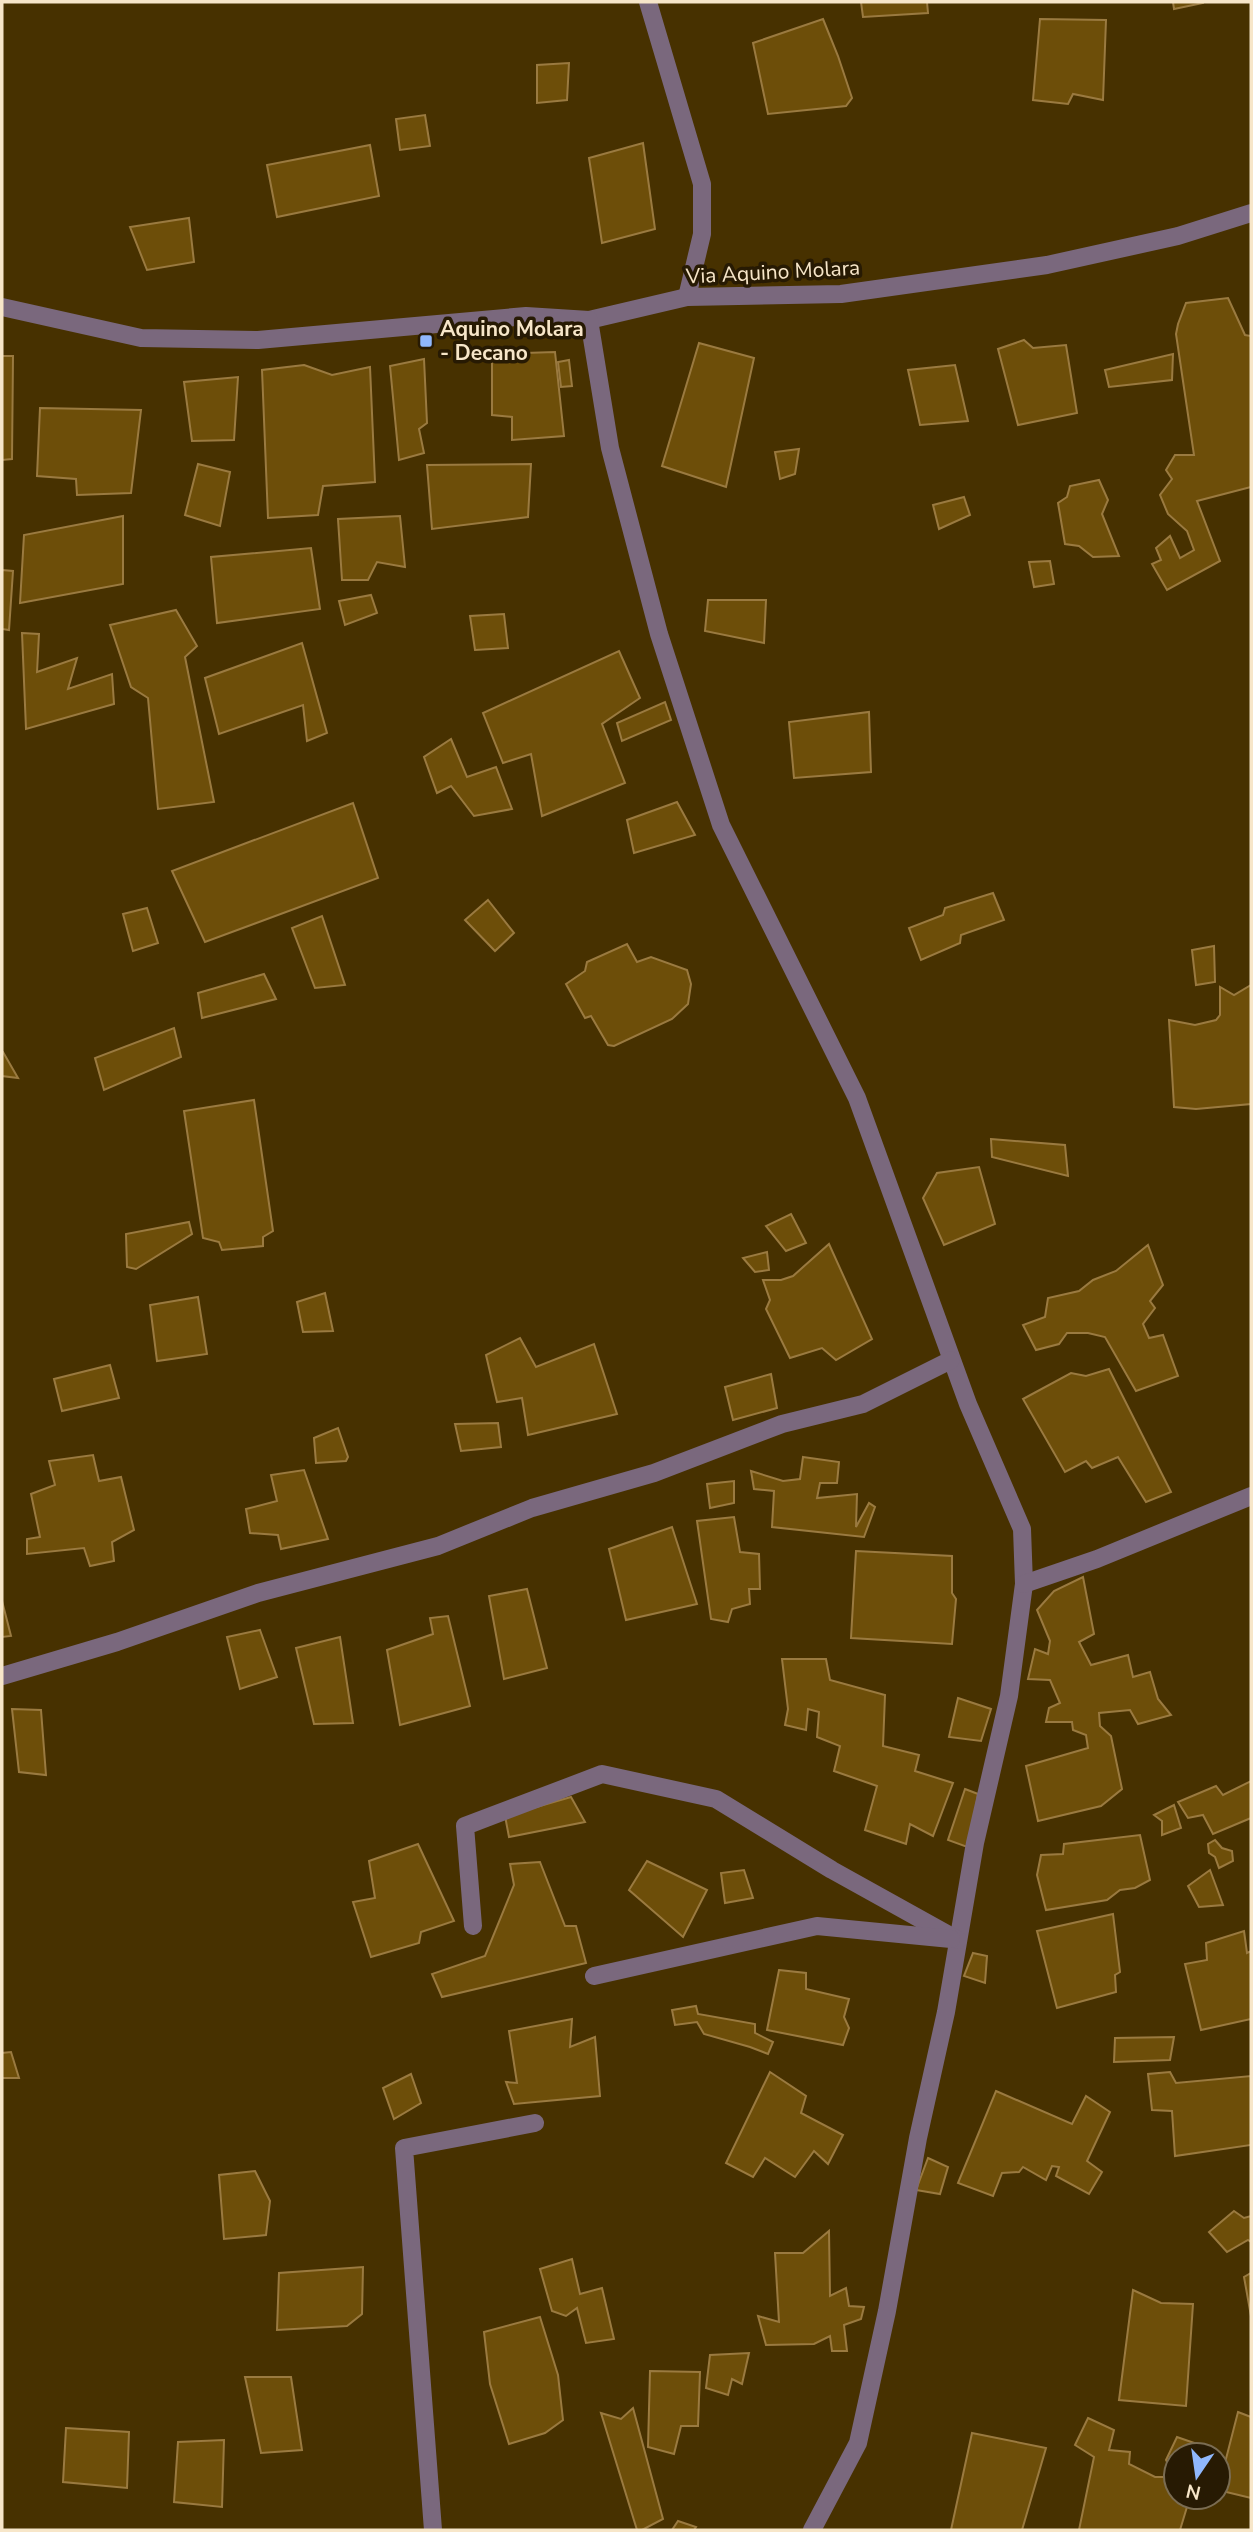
<svg xmlns="http://www.w3.org/2000/svg" width="1253" height="2532" font-family="'Nunito Sans',sans-serif">
<style>
.building{fill:#6d4e09;stroke:#9a7a40;stroke-width:2}
.lines{fill:none;stroke-linecap:round;stroke-linejoin:round}
.minor{stroke:#7a687d;stroke-width:18}
.poi-dot{fill:#90b8fd;stroke:#271a03;stroke-width:2.5}
.labels{text-anchor:middle;stroke-width:7;stroke-linejoin:round;paint-order:stroke}
.street-label{font-size:21px;fill:#f7e6c9;stroke:#271a03}
.poi-label{font-size:21px;font-weight:bold;fill:#f7e6c9;stroke:#271a03;text-anchor:start}
</style>
<rect width="100%" height="100%" fill="#473100"/>
<g class="building">
<polygon points="861,2 927,2 928,13 863,17"/>
<polygon points="1173,2 1203,2 1203,3 1174,9"/>
<polygon points="823,19 838,56 852,98 846,106 768,114 753,43"/>
<polygon points="1040,19 1106,20 1103,100 1073,94 1068,104 1033,100"/>
<polygon points="569,63 567,100 537,103 537,65"/>
<polygon points="425,115 430,146 400,150 396,119"/>
<polygon points="643,143 655,229 602,243 589,158"/>
<polygon points="370,145 379,196 277,217 267,165"/>
<polygon points="189,218 194,262 147,270 130,227"/>
<polygon points="1228,298 1245,335 1251,336 1251,487 1197,501 1220,561 1167,590 1152,564 1161,560 1156,548 1170,536 1180,558 1194,550 1187,531 1168,514 1160,495 1172,479 1166,470 1175,455 1194,455 1176,334 1178,324 1186,303"/>
<polygon points="1024,340 1033,348 1066,345 1077,413 1018,425 998,349"/>
<polygon points="699,343 754,358 726,487 662,466"/>
<polygon points="555,352 564,436 512,440 512,417 492,415 492,354"/>
<polygon points="1173,354 1172,380 1109,387 1105,370"/>
<polygon points="2,356 13,356 12,459 2,460"/>
<polygon points="424,359 427,423 419,429 424,453 399,460 390,366"/>
<polygon points="569,360 572,386 561,387 558,362"/>
<polygon points="304,365 332,375 370,367 375,482 323,486 318,515 268,518 262,370"/>
<polygon points="955,365 968,421 920,425 908,370"/>
<polygon points="238,377 234,440 192,441 184,382"/>
<polygon points="40,408 141,410 131,493 77,495 76,479 37,476"/>
<polygon points="799,449 795,474 780,479 775,452"/>
<polygon points="198,464 230,472 220,526 185,515"/>
<polygon points="531,464 528,517 432,529 427,465"/>
<polygon points="1099,480 1108,500 1102,514 1119,556 1093,557 1079,546 1065,544 1058,503 1067,497 1070,486"/>
<polygon points="964,497 970,515 939,529 933,505"/>
<polygon points="123,516 123,584 20,603 24,535"/>
<polygon points="400,516 405,567 377,562 368,580 342,580 338,519"/>
<polygon points="311,548 320,609 217,623 211,557"/>
<polygon points="1050,561 1054,584 1034,587 1029,562"/>
<polygon points="2,570 13,571 9,630 2,629"/>
<polygon points="371,595 377,613 345,625 339,601"/>
<polygon points="708,600 766,600 764,643 705,631"/>
<polygon points="176,610 197,646 185,657 214,802 158,809 148,698 131,687 110,625"/>
<polygon points="504,614 508,648 475,650 470,616"/>
<polygon points="22,633 39,634 37,672 77,658 68,689 112,674 114,704 26,729"/>
<polygon points="302,643 327,733 307,741 303,705 219,734 205,678"/>
<polygon points="619,651 640,698 602,724 625,783 542,816 531,754 503,763 483,713"/>
<polygon points="665,702 671,720 622,741 617,723"/>
<polygon points="869,712 871,772 794,778 789,722"/>
<polygon points="451,739 467,777 496,767 512,809 474,816 451,786 437,793 424,757"/>
<polygon points="677,802 695,835 634,853 627,820"/>
<polygon points="353,803 378,878 205,942 172,871"/>
<polygon points="993,893 1004,920 961,935 960,943 921,960 909,928 943,915 945,908"/>
<polygon points="488,900 514,933 495,951 465,920"/>
<polygon points="147,908 158,943 133,951 123,914"/>
<polygon points="322,916 345,985 315,988 292,928"/>
<polygon points="627,944 637,962 651,957 687,970 691,984 688,1004 672,1019 614,1046 608,1045 591,1016 585,1018 566,984 585,971 587,962"/>
<polygon points="1214,946 1215,982 1196,985 1192,950"/>
<polygon points="264,974 276,999 202,1018 198,993"/>
<polygon points="1251,985 1251,1104 1196,1109 1174,1107 1169,1020 1195,1025 1216,1020 1220,1015 1220,987 1234,995"/>
<polygon points="174,1028 181,1057 104,1090 95,1058"/>
<polygon points="2,1052 3,1052 18,1078 2,1076"/>
<polygon points="254,1100 273,1231 263,1237 263,1246 222,1250 219,1242 203,1238 184,1111"/>
<polygon points="991,1139 1065,1145 1068,1176 992,1157"/>
<polygon points="979,1167 995,1224 944,1245 923,1198 937,1173"/>
<polygon points="791,1214 806,1243 786,1251 766,1226"/>
<polygon points="189,1222 192,1234 136,1269 127,1267 126,1234"/>
<polygon points="829,1244 872,1339 836,1360 822,1348 790,1358 766,1309 770,1300 763,1280 781,1280 793,1276"/>
<polygon points="1148,1245 1163,1285 1150,1301 1155,1308 1143,1324 1149,1338 1163,1335 1178,1376 1136,1391 1105,1337 1088,1333 1067,1333 1059,1344 1036,1350 1023,1325 1045,1317 1048,1298 1079,1291 1093,1280 1116,1271"/>
<polygon points="767,1252 769,1270 755,1272 743,1258"/>
<polygon points="325,1293 333,1331 303,1332 297,1302"/>
<polygon points="198,1297 207,1354 157,1361 150,1305"/>
<polygon points="520,1338 536,1367 594,1344 617,1414 528,1435 522,1398 497,1402 486,1355"/>
<polygon points="110,1365 119,1398 62,1411 54,1379"/>
<polygon points="1109,1369 1171,1492 1146,1502 1118,1457 1092,1468 1086,1461 1065,1472 1023,1399 1071,1373 1086,1376"/>
<polygon points="771,1374 777,1408 733,1420 725,1387"/>
<polygon points="498,1423 501,1447 461,1451 455,1424"/>
<polygon points="338,1428 348,1457 346,1461 316,1463 314,1438"/>
<polygon points="93,1455 99,1481 121,1477 134,1530 112,1542 114,1561 90,1566 84,1548 27,1554 27,1539 40,1537 31,1494 55,1485 49,1461"/>
<polygon points="803,1457 839,1462 837,1483 820,1483 817,1498 857,1494 856,1527 869,1503 875,1507 864,1537 772,1527 774,1491 754,1489 751,1471 783,1481 800,1479"/>
<polygon points="304,1470 328,1539 281,1549 278,1535 250,1533 246,1509 277,1501 271,1475"/>
<polygon points="734,1481 734,1503 710,1508 707,1484"/>
<polygon points="734,1517 740,1552 759,1554 760,1589 749,1589 750,1604 732,1609 728,1622 711,1619 697,1521"/>
<polygon points="672,1527 697,1604 626,1620 609,1549"/>
<polygon points="856,1551 952,1556 952,1593 956,1599 952,1644 851,1638"/>
<polygon points="1083,1577 1094,1634 1079,1642 1091,1665 1128,1655 1133,1677 1150,1672 1158,1699 1171,1715 1138,1724 1130,1710 1099,1713 1100,1726 1111,1736 1122,1789 1101,1806 1038,1821 1026,1766 1088,1748 1086,1735 1073,1730 1072,1722 1046,1722 1049,1708 1060,1703 1050,1680 1028,1679 1035,1649 1048,1654 1050,1641 1037,1610 1054,1591"/>
<polygon points="527,1589 547,1668 504,1679 489,1596"/>
<polygon points="2,1601 11,1636 2,1637"/>
<polygon points="448,1616 470,1706 400,1725 387,1650 433,1634 430,1618"/>
<polygon points="260,1630 277,1677 240,1689 227,1637"/>
<polygon points="340,1637 353,1723 314,1724 296,1648"/>
<polygon points="782,1659 826,1659 830,1680 885,1695 883,1746 919,1755 915,1771 953,1783 933,1836 910,1824 906,1844 865,1830 877,1786 834,1771 840,1746 817,1737 819,1712 808,1709 806,1730 785,1725 788,1709"/>
<polygon points="958,1698 991,1709 981,1741 949,1737"/>
<polygon points="12,1709 41,1710 46,1775 19,1772"/>
<polygon points="1251,1781 1251,1818 1213,1834 1203,1815 1188,1818 1178,1802 1216,1786 1223,1795"/>
<polygon points="965,1789 978,1794 970,1848 948,1840"/>
<polygon points="571,1797 585,1822 509,1837 505,1816"/>
<polygon points="1174,1805 1181,1828 1162,1835 1162,1821 1154,1815"/>
<polygon points="1140,1835 1150,1880 1135,1888 1120,1890 1107,1900 1046,1910 1037,1875 1041,1855 1063,1854 1064,1844"/>
<polygon points="1215,1840 1222,1848 1232,1851 1233,1861 1219,1868 1215,1857 1209,1853 1208,1844"/>
<polygon points="418,1844 454,1921 421,1932 419,1943 371,1957 353,1902 375,1898 369,1861"/>
<polygon points="647,1861 707,1890 683,1937 629,1890"/>
<polygon points="540,1862 565,1926 576,1926 586,1963 442,1997 432,1974 485,1956 514,1885 510,1864"/>
<polygon points="744,1870 753,1898 725,1903 721,1873"/>
<polygon points="1210,1870 1223,1905 1199,1907 1188,1886"/>
<polygon points="1113,1914 1120,1972 1115,1975 1116,1992 1057,2008 1037,1931"/>
<polygon points="1244,1931 1247,1953 1251,1951 1251,2019 1201,2030 1185,1964 1207,1960 1206,1943"/>
<polygon points="973,1953 987,1956 985,1983 964,1976"/>
<polygon points="779,1970 806,1973 806,1989 849,1999 844,2017 849,2028 843,2045 767,2030"/>
<polygon points="696,2006 698,2014 755,2024 755,2033 773,2042 768,2054 750,2047 704,2034 697,2022 675,2025 672,2010"/>
<polygon points="572,2019 570,2047 595,2037 600,2096 514,2104 506,2082 517,2083 509,2031"/>
<polygon points="1174,2037 1170,2060 1114,2062 1115,2038"/>
<polygon points="11,2052 19,2078 2,2078 2,2053"/>
<polygon points="770,2072 806,2096 801,2113 843,2135 828,2164 814,2151 795,2177 765,2158 753,2177 726,2163"/>
<polygon points="1170,2072 1176,2083 1251,2076 1251,2145 1175,2156 1172,2111 1152,2110 1148,2074"/>
<polygon points="411,2074 421,2103 394,2119 383,2088"/>
<polygon points="996,2091 1072,2124 1086,2096 1110,2112 1087,2161 1102,2172 1089,2194 1056,2176 1059,2167 1052,2166 1046,2180 1023,2167 1019,2172 1002,2173 993,2196 958,2183"/>
<polygon points="928,2158 948,2167 940,2194 916,2190"/>
<polygon points="255,2171 270,2201 266,2235 224,2239 219,2175"/>
<polygon points="1234,2211 1244,2218 1251,2216 1251,2242 1248,2240 1227,2252 1209,2232"/>
<polygon points="829,2231 830,2296 846,2288 849,2306 864,2307 861,2319 844,2325 847,2351 832,2351 830,2336 814,2344 766,2345 758,2316 779,2322 775,2253 803,2253"/>
<polygon points="572,2259 580,2294 602,2288 614,2339 586,2343 577,2308 566,2316 552,2311 540,2269"/>
<polygon points="363,2267 362,2314 347,2326 277,2330 279,2273"/>
<polygon points="1251,2273 1251,2316 1244,2277"/>
<polygon points="1133,2290 1161,2303 1193,2304 1186,2406 1119,2400"/>
<polygon points="540,2317 558,2375 563,2420 545,2433 509,2444 490,2384 484,2332"/>
<polygon points="749,2353 742,2384 732,2379 728,2395 706,2388 710,2355"/>
<polygon points="650,2371 700,2372 698,2426 681,2426 674,2454 648,2447"/>
<polygon points="245,2377 291,2377 302,2450 261,2453"/>
<polygon points="633,2408 663,2519 642,2530 637,2530 601,2413 621,2419"/>
<polygon points="1238,2412 1251,2417 1251,2498 1218,2490"/>
<polygon points="1088,2418 1114,2430 1109,2450 1130,2452 1129,2464 1155,2477 1165,2477 1171,2469 1166,2460 1177,2437 1200,2445 1198,2455 1176,2455 1176,2497 1190,2497 1180,2530 1079,2530 1094,2457 1075,2445"/>
<polygon points="66,2428 129,2432 127,2488 63,2482"/>
<polygon points="972,2433 1046,2448 1022,2530 951,2530"/>
<polygon points="224,2440 222,2507 174,2502 178,2442"/>
<polygon points="678,2521 696,2527 694,2530 672,2530"/>
</g>
<g class="lines">
<g class="minor">
<polyline points="648,2 702,184 702,234 687,297"/>
<polyline points="2,307 141,338 258,340 526,316 589,320 687,297 841,294 1047,265 1178,236 1251,213"/>
<polyline points="589,320 610,448 659,634 721,825 857,1098 968,1404 1022,1529 1024,1584 1009,1696 975,1843 946,2012 918,2138 887,2311 858,2443 812,2530"/>
<polyline points="1024,1584 1097,1559 1251,1496"/>
<polyline points="2,1676 117,1642 258,1593 438,1546 532,1508 654,1473 782,1424 863,1404 951,1360"/>
<polyline points="473,1926 465,1826 602,1774 716,1799 832,1870 958,1940"/>
<polyline points="594,1976 817,1926 951,1939"/>
<polyline points="433,2530 404,2148 535,2123"/>
</g>
</g>
<rect class="poi-dot" x="419" y="334" width="14" height="14" rx="3.5"/>
<g class="labels">
<g class="street-label">
<text transform="translate(773 272) rotate(-3)" y="7">Via Aquino Molara</text>
</g>
<g class="poi-label">
<text x="440" y="336">Aquino Molara<tspan x="440" dy="24">- Decano</tspan></text>
</g>
</g>
<rect width="1253" height="2532" fill="none" stroke="#f7e6c9" stroke-width="7"/>
<g transform="translate(1197 2476) rotate(193)"><circle r="33" fill="#271a03" stroke="#7a6c52" stroke-width="2"/>
<path d="M0-5L12 26L0 18L-12 26Z" fill="#90b8fd"/>
<text y="-10" font-size="19" font-weight="bold" text-anchor="middle" fill="#f7e6c9">N</text>
</g>
</svg>
